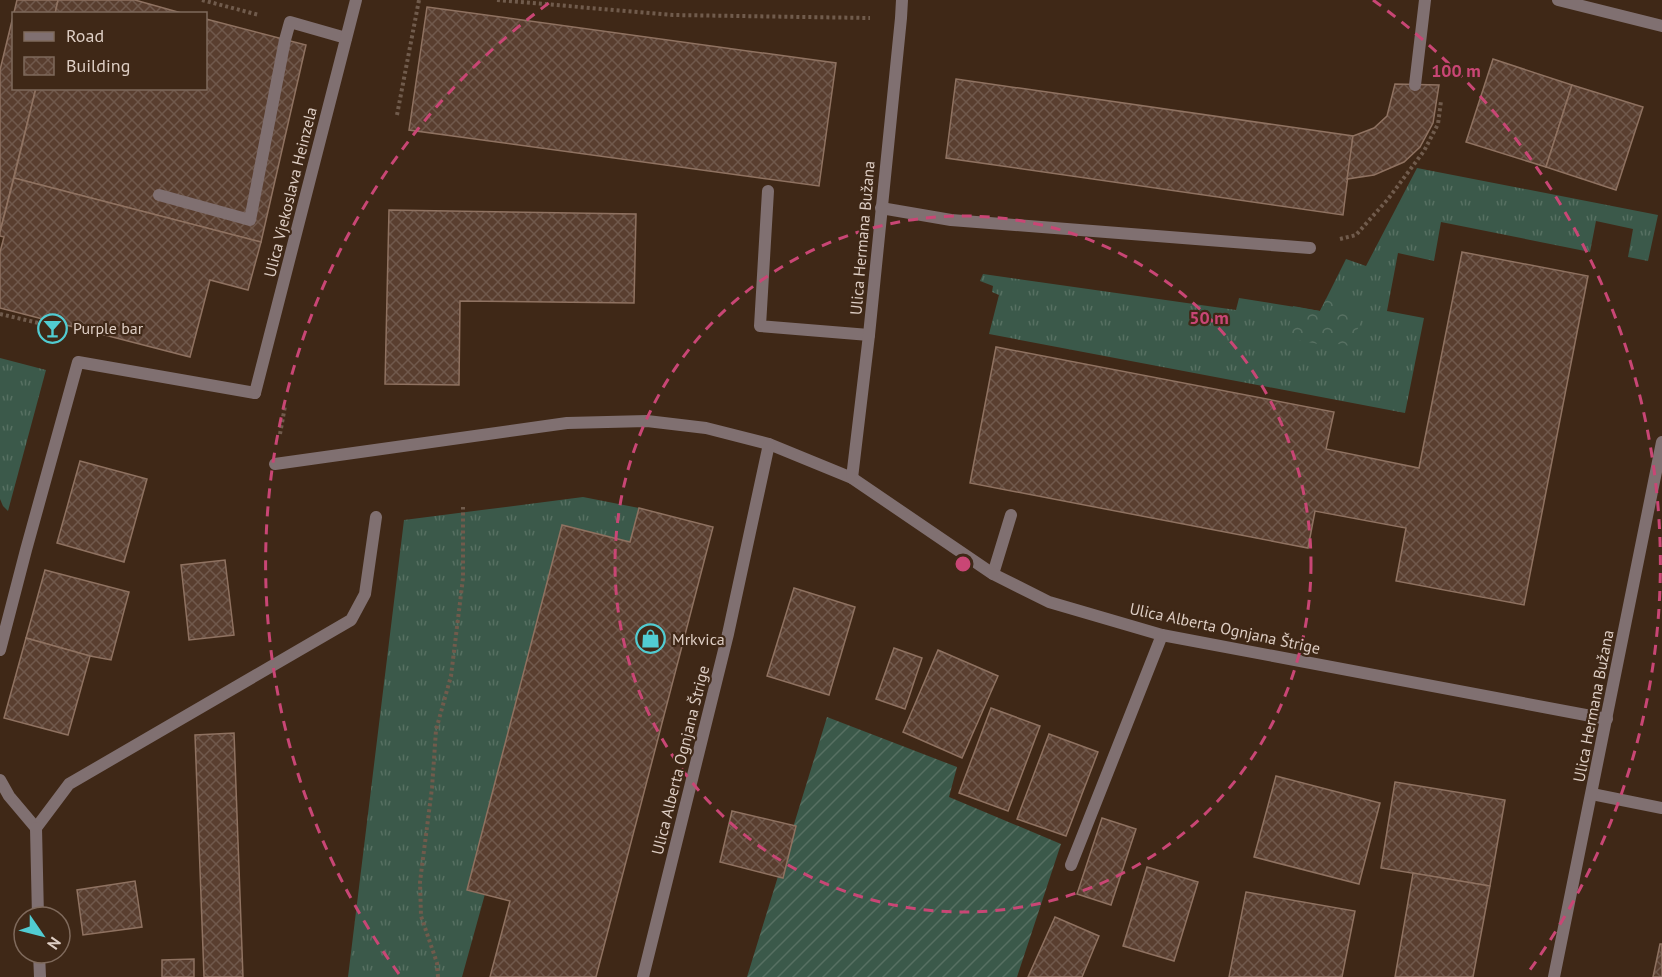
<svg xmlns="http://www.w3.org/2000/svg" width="1662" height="977" font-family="'PT Sans',sans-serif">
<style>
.grass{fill:url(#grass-tufts)}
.park{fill:url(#park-crowns)}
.garden{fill:url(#garden-furrows)}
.building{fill:url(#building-cross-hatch);stroke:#8f7261;stroke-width:1.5}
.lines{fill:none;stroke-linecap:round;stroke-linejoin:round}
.path{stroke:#705b4c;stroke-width:4;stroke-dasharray:3 3;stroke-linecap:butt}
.service{stroke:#807071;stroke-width:12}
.minor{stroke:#807071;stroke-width:12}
.ring{fill:none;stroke:#c94675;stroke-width:3;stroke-dasharray:10 8}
.labels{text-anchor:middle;stroke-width:4.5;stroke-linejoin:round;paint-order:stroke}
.street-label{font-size:16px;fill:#decec4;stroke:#3f2817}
.poi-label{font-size:16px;fill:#decec4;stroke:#3f2817;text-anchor:start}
.centre{fill:#c94675;stroke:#3f2817;stroke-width:3}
.ring-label{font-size:18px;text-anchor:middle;font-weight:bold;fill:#c94675;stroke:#3f2817;stroke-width:4.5;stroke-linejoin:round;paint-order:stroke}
</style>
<defs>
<pattern id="grass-tufts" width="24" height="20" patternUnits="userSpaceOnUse" patternTransform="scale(1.5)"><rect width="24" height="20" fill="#3b594a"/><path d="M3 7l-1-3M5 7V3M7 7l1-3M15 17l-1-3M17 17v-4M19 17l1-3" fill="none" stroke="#577062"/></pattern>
<pattern id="park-crowns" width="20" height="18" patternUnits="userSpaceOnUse" patternTransform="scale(1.5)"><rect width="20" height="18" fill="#3b594a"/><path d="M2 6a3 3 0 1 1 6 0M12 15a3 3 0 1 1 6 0" fill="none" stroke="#577062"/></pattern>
<pattern id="garden-furrows" width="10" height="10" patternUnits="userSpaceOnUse" patternTransform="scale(1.5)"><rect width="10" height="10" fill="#3b594a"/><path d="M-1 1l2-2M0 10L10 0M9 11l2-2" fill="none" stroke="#577062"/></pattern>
<pattern id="building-cross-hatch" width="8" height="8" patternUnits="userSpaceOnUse" patternTransform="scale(1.5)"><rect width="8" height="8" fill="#593e2f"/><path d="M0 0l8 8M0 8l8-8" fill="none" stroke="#70594c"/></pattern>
</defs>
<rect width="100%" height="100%" fill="#3f2817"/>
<g class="grass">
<polygon points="1417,168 1658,215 1648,261 1628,257 1633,229 1596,221 1590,252 1441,222 1434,261 1398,253 1387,311 1424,318 1405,413 989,334 999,295 992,292 993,286 980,281 983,274 1236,310 1239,298 1320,311 1346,259 1366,266"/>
<polygon points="0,358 46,370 8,511 3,506 0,499"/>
<polygon points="583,497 639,508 630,542 562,525 467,889 485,894 462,977 348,977 404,520"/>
</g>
<polygon class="park" points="1326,299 1363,309 1359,327 1352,337 1350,346 1338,344 1328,346 1287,338 1293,306 1320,311"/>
<polygon class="garden" points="827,717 957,767 949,797 1061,844 1017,977 747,977"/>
<g class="building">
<polygon points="17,0 58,0 55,14 14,14 14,88 36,88 0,232 0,70"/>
<polygon points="58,0 135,0 185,14 55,14"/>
<polygon points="427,7 836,63 819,186 409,130"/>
<polygon points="206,19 306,45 261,242 14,178 36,88 206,88"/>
<polygon points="1493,59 1572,85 1546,167 1466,142"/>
<polygon points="956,79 1353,136 1343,215 946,158"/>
<polygon points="1395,84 1439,85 1433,123 1420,147 1404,162 1374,175 1347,179 1353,136 1374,128 1387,116"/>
<polygon points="1572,85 1643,107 1616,190 1546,167"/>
<polygon points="14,178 261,242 248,290 210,280 190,357 0,308 0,252 4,237 0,236 0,232"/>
<polygon points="389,210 636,214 634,303 460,301 459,385 385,384"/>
<polygon points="1462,252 1588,276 1524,605 1396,581 1406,528 1315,511 1308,548 970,483 996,347 1334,412 1326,449 1419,468"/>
<polygon points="80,461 147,479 124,562 57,543"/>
<polygon points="639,508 713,527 596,977 490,977 510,901 467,890 562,525 630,542"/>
<polygon points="225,560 234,635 189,640 181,565"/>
<polygon points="45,570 129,592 111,660 90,656 26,638"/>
<polygon points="794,588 855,607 829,695 767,676"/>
<polygon points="26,638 90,656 68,735 4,718"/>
<polygon points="894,648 922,658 905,709 876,699"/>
<polygon points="938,650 998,676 962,758 903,732"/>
<polygon points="991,708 1040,726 1008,811 959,793"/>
<polygon points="234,733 243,977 204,977 195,735"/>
<polygon points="1049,734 1098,752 1066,836 1017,819"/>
<polygon points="1276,776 1380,803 1359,884 1254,857"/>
<polygon points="1395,782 1505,800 1490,886 1381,868"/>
<polygon points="732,811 796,826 783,878 720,862"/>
<polygon points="1102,818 1136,829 1111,905 1077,894"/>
<polygon points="1147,867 1198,882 1174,961 1123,946"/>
<polygon points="1413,873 1490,886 1473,977 1395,977"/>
<polygon points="135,881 142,927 83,935 77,890"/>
<polygon points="1246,892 1355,911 1342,977 1229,977"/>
<polygon points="1055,917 1099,936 1082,977 1028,977"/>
<polygon points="1660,944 1662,944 1662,977 1653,977"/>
<polygon points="194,959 194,977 162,977 162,960"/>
</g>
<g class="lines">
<g class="path">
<polyline points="202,0 259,15"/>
<polyline points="497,0 673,15 870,18"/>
<polyline points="397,115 419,0"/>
<polyline points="1340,239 1356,235 1388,199 1424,151 1438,124 1441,101"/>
<polyline points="0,314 60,328 58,338"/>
<polyline points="280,434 285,406"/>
<polyline points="438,977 437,963 421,916 420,882 432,788 436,730 451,676 463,578 463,507"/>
</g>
<g class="service">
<polyline points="1415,85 1425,0"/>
<polyline points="768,191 760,326 869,335"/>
<polyline points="159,195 250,220 285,40 290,22 346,38"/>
<polyline points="881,208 951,220 1310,248"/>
<polyline points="993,574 1011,515"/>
<polyline points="0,650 26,550 78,362 255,393"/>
<polyline points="0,780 9,796 36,828 69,784 351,620 365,594 376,517"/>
<polyline points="1592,794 1662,808"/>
<polyline points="1071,865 1162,635"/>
</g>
<g class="minor">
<polyline points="1558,0 1662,26"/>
<polyline points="255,393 356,0"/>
<polyline points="275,464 567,423 647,421 706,428 769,444 852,478 993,574 1049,602 1162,635 1607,719"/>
<polyline points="852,478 869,335 901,18 902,0"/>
<polyline points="36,828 38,917"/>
<polyline points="39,953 40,977"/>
<polyline points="643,977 728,634 769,444"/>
<polyline points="1554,977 1662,442"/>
</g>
</g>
<g class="ring">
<circle cx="963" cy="564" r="348"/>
<path d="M399 974A697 697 0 0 1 553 0M1373 0A697 697 0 0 1 1527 974"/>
</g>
<defs>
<symbol id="bar-ring" viewBox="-11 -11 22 22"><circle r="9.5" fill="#3f2817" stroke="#51ccd2" stroke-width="1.5"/><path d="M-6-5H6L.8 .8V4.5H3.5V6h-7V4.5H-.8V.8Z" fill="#51ccd2"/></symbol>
<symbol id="shop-ring" viewBox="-11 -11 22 22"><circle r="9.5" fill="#3f2817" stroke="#51ccd2" stroke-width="1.5"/><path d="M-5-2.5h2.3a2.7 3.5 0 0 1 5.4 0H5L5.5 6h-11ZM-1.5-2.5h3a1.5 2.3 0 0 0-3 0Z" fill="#51ccd2"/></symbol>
</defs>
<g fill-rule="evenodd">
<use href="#bar-ring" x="36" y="312" width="33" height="33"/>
<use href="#shop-ring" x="634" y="622" width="33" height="33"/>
</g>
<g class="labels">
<g class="street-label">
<text transform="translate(290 192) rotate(-76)" y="6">Ulica Vjekoslava Heinzela</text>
<text transform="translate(862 238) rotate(-85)" y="6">Ulica Hermana Bužana</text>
<text transform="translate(1225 628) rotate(12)" y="6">Ulica Alberta Ognjana Štrige</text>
<text transform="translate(1593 706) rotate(-79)" y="6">Ulica Hermana Bužana</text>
<text transform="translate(680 760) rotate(-76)" y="6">Ulica Alberta Ognjana Štrige</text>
</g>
<g class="poi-label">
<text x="73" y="334">Purple bar</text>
<text x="672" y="645">Mrkvica</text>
</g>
</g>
<circle cx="963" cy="564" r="9" class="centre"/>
<g class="ring-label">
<text x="1456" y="77">100 m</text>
<text x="1209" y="324">50 m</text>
</g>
<rect x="12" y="12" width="195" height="78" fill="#3f2817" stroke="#7f6a5c" stroke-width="1.5"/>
<rect x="24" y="32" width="30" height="9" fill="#807071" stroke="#7f6a5c" stroke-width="1.5"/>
<text x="66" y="42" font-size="18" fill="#decec4">Road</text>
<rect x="24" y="57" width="30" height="18" fill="url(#building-cross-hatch)" stroke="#7f6a5c" stroke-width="1.5"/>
<text x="66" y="72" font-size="18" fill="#decec4">Building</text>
<g transform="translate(42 935) rotate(125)"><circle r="28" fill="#3f2817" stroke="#7f6a5c" stroke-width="1.5"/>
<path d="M0-4.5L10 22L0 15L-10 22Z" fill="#51ccd2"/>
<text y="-9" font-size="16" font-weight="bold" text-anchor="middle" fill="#decec4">N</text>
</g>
</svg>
